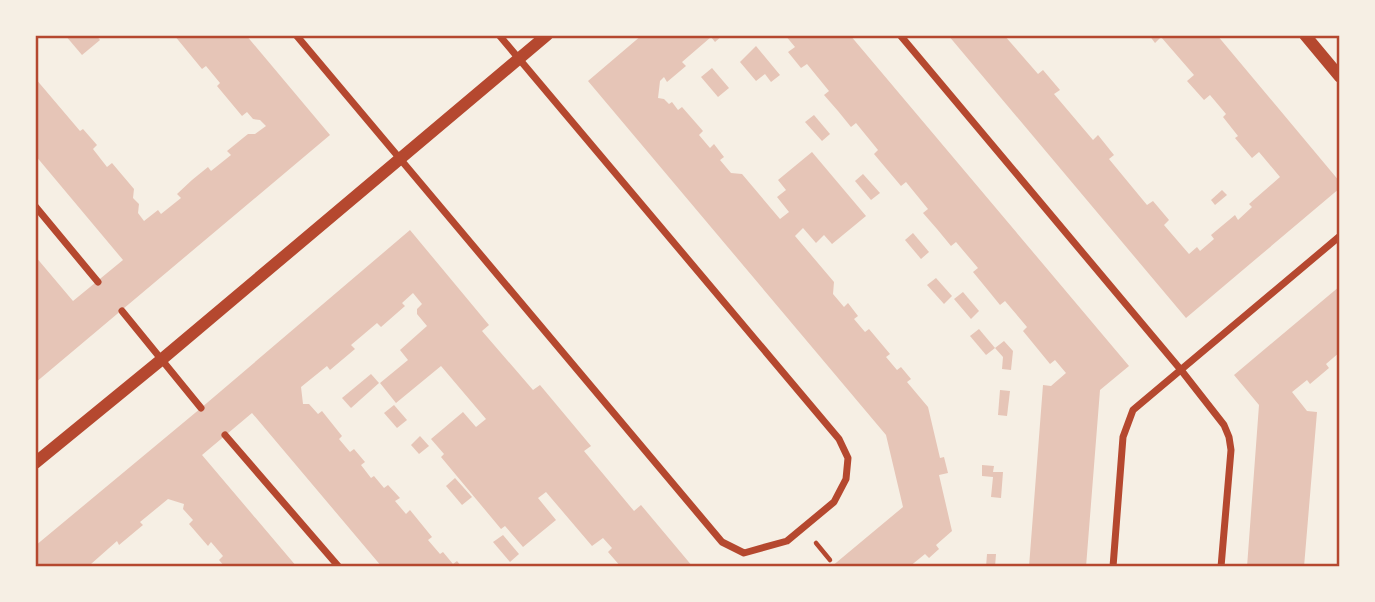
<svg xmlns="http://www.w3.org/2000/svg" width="1375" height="602" font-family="'Nunito Sans',sans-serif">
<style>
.building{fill:#e6c5b7}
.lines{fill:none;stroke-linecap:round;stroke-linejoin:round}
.path{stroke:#b5482f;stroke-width:4.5}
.minor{stroke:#b5482f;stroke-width:7}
.tertiary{stroke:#b5482f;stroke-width:12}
.neatline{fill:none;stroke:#b5482f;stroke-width:2.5}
</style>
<rect width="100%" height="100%" fill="#f6efe4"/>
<g class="building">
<polygon points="65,35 96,35 100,40 82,55"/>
<polygon points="174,35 246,35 330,135 35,383 35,256 73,301 123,260 35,155 35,78 80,131 83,129 97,145 93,149 107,167 112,163 134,189 133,198 139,204 138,213 144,221 158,210 161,214 181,198 177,194 192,180 208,167 211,171 231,155 227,151 243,138 248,134 255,134 266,126 260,120 253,119 247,112 242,116 217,86 220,83 206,66 202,69"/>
<polygon points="642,35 723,35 715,42 711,37 682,62 686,66 667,82 664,77 660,81 658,98 664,99 669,104 672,102 678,110 682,107 703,131 699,135 710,148 714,144 724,157 720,160 731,173 742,174 780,219 789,212 777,197 786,190 778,180 812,152 866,216 832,244 824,235 816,243 803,228 795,236 834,282 833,294 844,307 848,303 858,316 854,319 865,332 869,329 890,354 886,357 897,370 901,367 911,379 907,382 928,407 940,458 944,457 948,473 939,475 952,531 936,545 939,549 929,558 925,554 909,567 831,567 903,507 886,435 588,81"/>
<polygon points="785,35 850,35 1129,366 1100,390 1086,567 1029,567 1043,385 1051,386 1066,373 1055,360 1050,364 1023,331 1027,327 1005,301 1000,305 987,289 973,272 978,268 956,242 951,246 937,229 923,213 928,209 906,182 901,186 874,154 878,150 856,123 851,127 838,111 824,95 829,91 807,64 801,68 788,52 795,47"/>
<polygon points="948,35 1004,35 1038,74 1043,70 1060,90 1054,94 1093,140 1098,135 1114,155 1109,159 1147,205 1153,201 1169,220 1164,225 1189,254 1197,247 1200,251 1214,239 1211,235 1235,215 1238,220 1252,207 1249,204 1280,177 1259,152 1252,158 1235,138 1238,136 1223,117 1226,114 1210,95 1204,100 1187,81 1194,75 1161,37 1155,43 1149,35 1217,35 1340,182 1340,188 1186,318"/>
<polygon points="756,46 780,75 771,82 765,74 756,81 740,62"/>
<polygon points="712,68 729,88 718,97 701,77"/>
<polygon points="814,115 830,134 822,141 805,122"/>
<polygon points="863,174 880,193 871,200 855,181"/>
<polygon points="1222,190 1227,195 1215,205 1211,200"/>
<polygon points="410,230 489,325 482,331 533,390 540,385 591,446 584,451 634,511 641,505 693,567 621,567 608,552 612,548 603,538 592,546 546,492 538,498 556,520 523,547 505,526 501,529 441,457 444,454 431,439 463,412 476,427 486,419 441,366 396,403 380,383 408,360 400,350 427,326 417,314 417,309 422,304 413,293 402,303 405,306 381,327 377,323 351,345 355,349 330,370 327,366 301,387 303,404 309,404 318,414 322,411 342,436 339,439 350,452 354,449 365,462 361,465 371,478 374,476 384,488 388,485 400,498 395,501 406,514 410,510 432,537 428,540 440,554 443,552 453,564 457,561 462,567 382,567 252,413 202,455 297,567 225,567 219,560 223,556 211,542 208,546 189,524 193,520 183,509 184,504 168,499 140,522 143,525 119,545 117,541 91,564 93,567 35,567 35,546 201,408"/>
<polygon points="913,233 929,252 921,259 905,240"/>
<polygon points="936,278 952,296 944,304 927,285"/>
<polygon points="1340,286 1340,352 1326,364 1329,368 1310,384 1307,380 1292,392 1307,411 1317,412 1304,567 1247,567 1259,405 1234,375"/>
<polygon points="963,292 979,311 971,319 954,299"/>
<polygon points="979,329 995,348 986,355 970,336"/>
<polygon points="1004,341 1013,351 1011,370 1002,369 1003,357 995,348"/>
<polygon points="371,374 379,383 351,408 342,398"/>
<polygon points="1000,390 1010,391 1007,416 998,415"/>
<polygon points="394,405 407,420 397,428 384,413"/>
<polygon points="420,436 429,446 419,454 411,445"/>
<polygon points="982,465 994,466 993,472 1003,472 1001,498 991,497 993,477 982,476"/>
<polygon points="455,478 472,497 462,505 446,486"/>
<polygon points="503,535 519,554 510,562 493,542"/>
<polygon points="987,554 996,554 995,567 986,567"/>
</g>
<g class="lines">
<polyline class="path" points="816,543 830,560"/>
<g class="minor">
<polyline points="296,35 722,542 744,553 787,541 834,502 846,479 848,458 839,439 499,35"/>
<polyline points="900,35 1181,370 1224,425 1229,437 1231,450 1221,567"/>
<polyline points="35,206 98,282"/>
<polyline points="122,311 201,408"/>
<polyline points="225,435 339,567"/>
<polyline points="1113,567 1123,437 1133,410 1340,236"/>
</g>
<g class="tertiary">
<polyline points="1305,35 1340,77"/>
<polyline points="35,463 161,360 547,35"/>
</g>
</g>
<rect width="1375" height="602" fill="none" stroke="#f6efe4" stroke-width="74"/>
<rect x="37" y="37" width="1301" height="528" class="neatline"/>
</svg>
